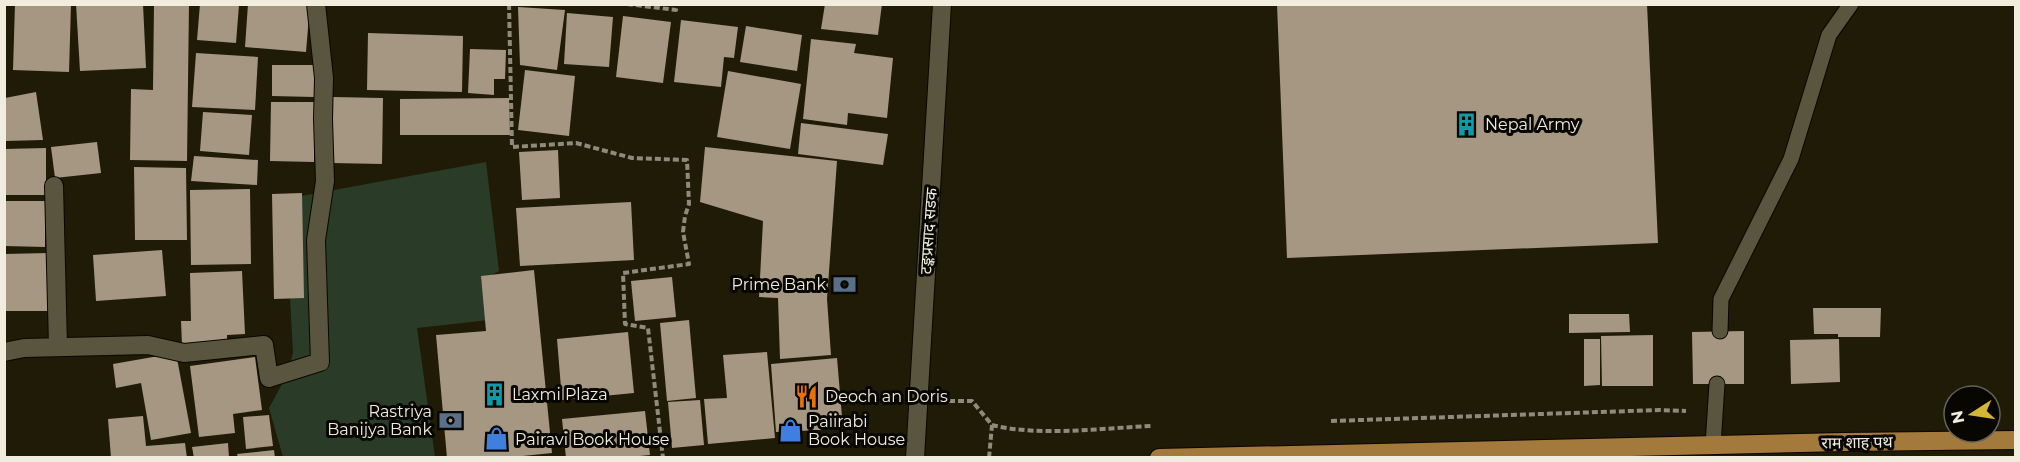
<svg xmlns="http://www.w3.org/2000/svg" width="2020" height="462" font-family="Montserrat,'Noto Sans Devanagari',sans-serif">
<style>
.green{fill:#2a3c27}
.building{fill:#a69782}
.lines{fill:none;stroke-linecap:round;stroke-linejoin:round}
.lane-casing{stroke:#0a0600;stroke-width:17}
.street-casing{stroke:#0a0600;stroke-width:20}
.secondary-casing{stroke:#0a0600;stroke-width:20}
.primary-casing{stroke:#0a0600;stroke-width:20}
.path{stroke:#8f8b7a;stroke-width:4;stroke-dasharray:6 3;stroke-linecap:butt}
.lane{stroke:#5a553e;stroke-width:15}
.street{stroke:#5a553e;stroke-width:18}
.secondary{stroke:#5a553e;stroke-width:18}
.primary{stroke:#a4793c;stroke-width:18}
.labels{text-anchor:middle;stroke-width:6;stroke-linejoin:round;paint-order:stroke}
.poi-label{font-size:16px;fill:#f0eddf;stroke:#080601;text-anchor:start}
.street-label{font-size:16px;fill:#f0eddf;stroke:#080601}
</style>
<rect width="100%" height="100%" fill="#201b06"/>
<polygon class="green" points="486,162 499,271 481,280 489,320 417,328 435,457 283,457 269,408 287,375 293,353 288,261 296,197"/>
<g class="building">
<polygon points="15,4 71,4 69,72 13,70"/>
<polygon points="76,4 143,4 146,68 80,71"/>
<polygon points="154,4 189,4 187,161 130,160 131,89 153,90"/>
<polygon points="200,4 239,5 236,43 197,40"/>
<polygon points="248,4 310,4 306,52 245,47"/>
<polygon points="825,4 882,4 878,35 821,29"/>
<polygon points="1277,4 1647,4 1658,243 1287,258"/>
<polygon points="518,7 565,10 557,70 520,65"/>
<polygon points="567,13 613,17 609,67 564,64"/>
<polygon points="623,16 671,22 663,83 616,77"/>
<polygon points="681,20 738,27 734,58 724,57 721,87 674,82"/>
<polygon points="746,26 802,35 797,71 740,62"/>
<polygon points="368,33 463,36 462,92 367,90"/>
<polygon points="811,39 856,44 854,53 893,58 887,118 848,113 847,125 803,119"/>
<polygon points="470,49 506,50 505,79 494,79 494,95 468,93"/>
<polygon points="196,53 258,57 255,110 192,107"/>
<polygon points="272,65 314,65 314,97 272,96"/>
<polygon points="525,70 575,76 569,136 518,130"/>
<polygon points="728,71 801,84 790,149 717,137"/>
<polygon points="36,92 43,140 5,141 5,98"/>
<polygon points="333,97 383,98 382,164 331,163"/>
<polygon points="509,98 510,135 400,135 400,99"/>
<polygon points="271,102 314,102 314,162 270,161"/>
<polygon points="203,112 252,115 249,155 200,151"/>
<polygon points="801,123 888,134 883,165 798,154"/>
<polygon points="97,142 101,173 55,178 51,147"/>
<polygon points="705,147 837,161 827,299 831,355 780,359 778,298 759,297 763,221 700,202"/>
<polygon points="46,148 46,195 4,195 4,149"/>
<polygon points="558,150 560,198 522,200 519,152"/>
<polygon points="194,156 258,160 257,185 191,181"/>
<polygon points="134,167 186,168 187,240 135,240"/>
<polygon points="250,189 251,264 191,265 190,190"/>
<polygon points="302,193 304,298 274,299 272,194"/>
<polygon points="4,201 45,201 45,247 4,246"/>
<polygon points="631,202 634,260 520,266 516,208"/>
<polygon points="162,250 166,296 96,301 93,255"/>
<polygon points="49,253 49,311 4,311 4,254"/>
<polygon points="534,270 552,453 502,458 447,458 436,335 486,331 481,276"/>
<polygon points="242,271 245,334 227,335 227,344 182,345 181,321 191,321 190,273"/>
<polygon points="672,277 676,317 635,321 631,281"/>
<polygon points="1813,308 1881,308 1880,337 1838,337 1838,334 1814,334"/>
<polygon points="1569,314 1629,314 1630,332 1569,333"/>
<polygon points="689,320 696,398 667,401 660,323"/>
<polygon points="1744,331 1744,384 1693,384 1692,332"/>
<polygon points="628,332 634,393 562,400 557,339"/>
<polygon points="1653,335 1653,386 1602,386 1601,336"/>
<polygon points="1584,339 1600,339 1600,385 1584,386"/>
<polygon points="1839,339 1840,382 1791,384 1790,340"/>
<polygon points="767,352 775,438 708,444 704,399 727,398 723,355"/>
<polygon points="176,353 191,433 151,440 141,383 116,388 113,364"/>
<polygon points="255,357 262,410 233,414 235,433 199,437 190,366"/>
<polygon points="837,358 843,429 776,432 771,364"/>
<polygon points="700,400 704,445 672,448 668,402"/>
<polygon points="645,411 650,455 619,458 566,458 562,419"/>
<polygon points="269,415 273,446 246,449 243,417"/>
<polygon points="143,416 146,446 185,443 187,458 111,458 108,419"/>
<polygon points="228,443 229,458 194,458 192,447"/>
<polygon points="274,450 275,458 238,458 237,454"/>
</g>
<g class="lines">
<defs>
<g id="lane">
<polyline points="1720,331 1721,299 1791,159 1829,35 1851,4"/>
<polyline points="1713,445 1717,384"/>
</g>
<g id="street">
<polyline points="54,186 58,346"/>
<polyline points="4,352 24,348 148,345 184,353 264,345 269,378 320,362 316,240 325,181 323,119 324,78 316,4"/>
</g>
<polyline id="secondary" points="915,458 942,4"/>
<polyline id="primary" points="1159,458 1845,442 2016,440"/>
</defs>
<use href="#lane" class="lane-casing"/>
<use href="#street" class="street-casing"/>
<use href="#secondary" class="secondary-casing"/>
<use href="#primary" class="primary-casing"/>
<g class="path">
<polyline points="509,4 512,147 576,143 632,158 687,160 689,204 685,216 683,232 689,264 623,273 625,324 648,328 663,458"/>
<polyline points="627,4 676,10 677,4"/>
<polyline points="949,401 972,401 992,425 989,458"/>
<polyline points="1331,421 1660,410 1686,411"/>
<path d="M992 425C1040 437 1102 428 1152 426"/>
</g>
<use href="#lane" class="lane"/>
<use href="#street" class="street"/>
<use href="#secondary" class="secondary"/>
<use href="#primary" class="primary"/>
</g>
<defs>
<symbol id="building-bare" viewBox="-9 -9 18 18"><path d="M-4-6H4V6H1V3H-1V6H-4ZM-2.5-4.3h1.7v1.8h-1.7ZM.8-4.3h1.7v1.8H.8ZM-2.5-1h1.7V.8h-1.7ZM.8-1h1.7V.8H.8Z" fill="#0f9aa8" stroke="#080601" stroke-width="2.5" paint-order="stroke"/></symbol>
<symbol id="bank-bare" viewBox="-9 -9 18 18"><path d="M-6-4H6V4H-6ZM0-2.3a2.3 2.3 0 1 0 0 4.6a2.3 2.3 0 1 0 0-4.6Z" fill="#5c6f8a" stroke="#080601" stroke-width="2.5" paint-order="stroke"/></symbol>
<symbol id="restaurant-bare" viewBox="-9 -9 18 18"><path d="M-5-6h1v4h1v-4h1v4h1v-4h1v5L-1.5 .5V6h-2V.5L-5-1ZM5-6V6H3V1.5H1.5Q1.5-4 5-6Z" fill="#e8710a" stroke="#080601" stroke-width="2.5" paint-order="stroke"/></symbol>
<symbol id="shop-bare" viewBox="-9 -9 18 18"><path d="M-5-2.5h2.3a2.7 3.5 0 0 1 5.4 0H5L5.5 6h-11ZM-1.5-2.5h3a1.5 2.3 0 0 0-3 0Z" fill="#3f7fe0" stroke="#080601" stroke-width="2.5" paint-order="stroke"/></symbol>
</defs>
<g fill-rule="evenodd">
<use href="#building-bare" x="1450" y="108" width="33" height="33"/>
<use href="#bank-bare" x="828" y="268" width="33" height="33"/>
<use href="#building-bare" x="478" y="378" width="33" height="33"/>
<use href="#restaurant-bare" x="790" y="380" width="33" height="33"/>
<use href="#bank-bare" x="434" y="404" width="33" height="33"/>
<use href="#shop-bare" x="774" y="414" width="33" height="33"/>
<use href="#shop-bare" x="480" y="422" width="33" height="33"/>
</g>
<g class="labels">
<g class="poi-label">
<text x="1485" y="130">Nepal Army</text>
<text x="826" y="290" text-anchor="end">Prime Bank</text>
<text x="512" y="400">Laxmi Plaza</text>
<text x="825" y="402">Deoch an Doris</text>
<text x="432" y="417" text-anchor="end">Rastriya<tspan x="432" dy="18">Banijya Bank</tspan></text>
<text x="808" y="427">Paiirabi<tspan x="808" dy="18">Book House</tspan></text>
<text x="515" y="445">Pairavi Book House</text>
</g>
<g class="street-label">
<text transform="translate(928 231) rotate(-86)" y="6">टङ्कप्रसाद सडक</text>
<text transform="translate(1857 442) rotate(-1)" y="6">राम शाह पथ</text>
</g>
</g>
<rect width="2020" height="462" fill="none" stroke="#f0eddf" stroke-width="12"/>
<g transform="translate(1972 414) rotate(258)"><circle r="28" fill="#080601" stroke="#65625a" stroke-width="1.5"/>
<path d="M0-4.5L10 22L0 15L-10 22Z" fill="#d5b535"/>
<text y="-9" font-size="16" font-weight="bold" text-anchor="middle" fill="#f0eddf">N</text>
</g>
</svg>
